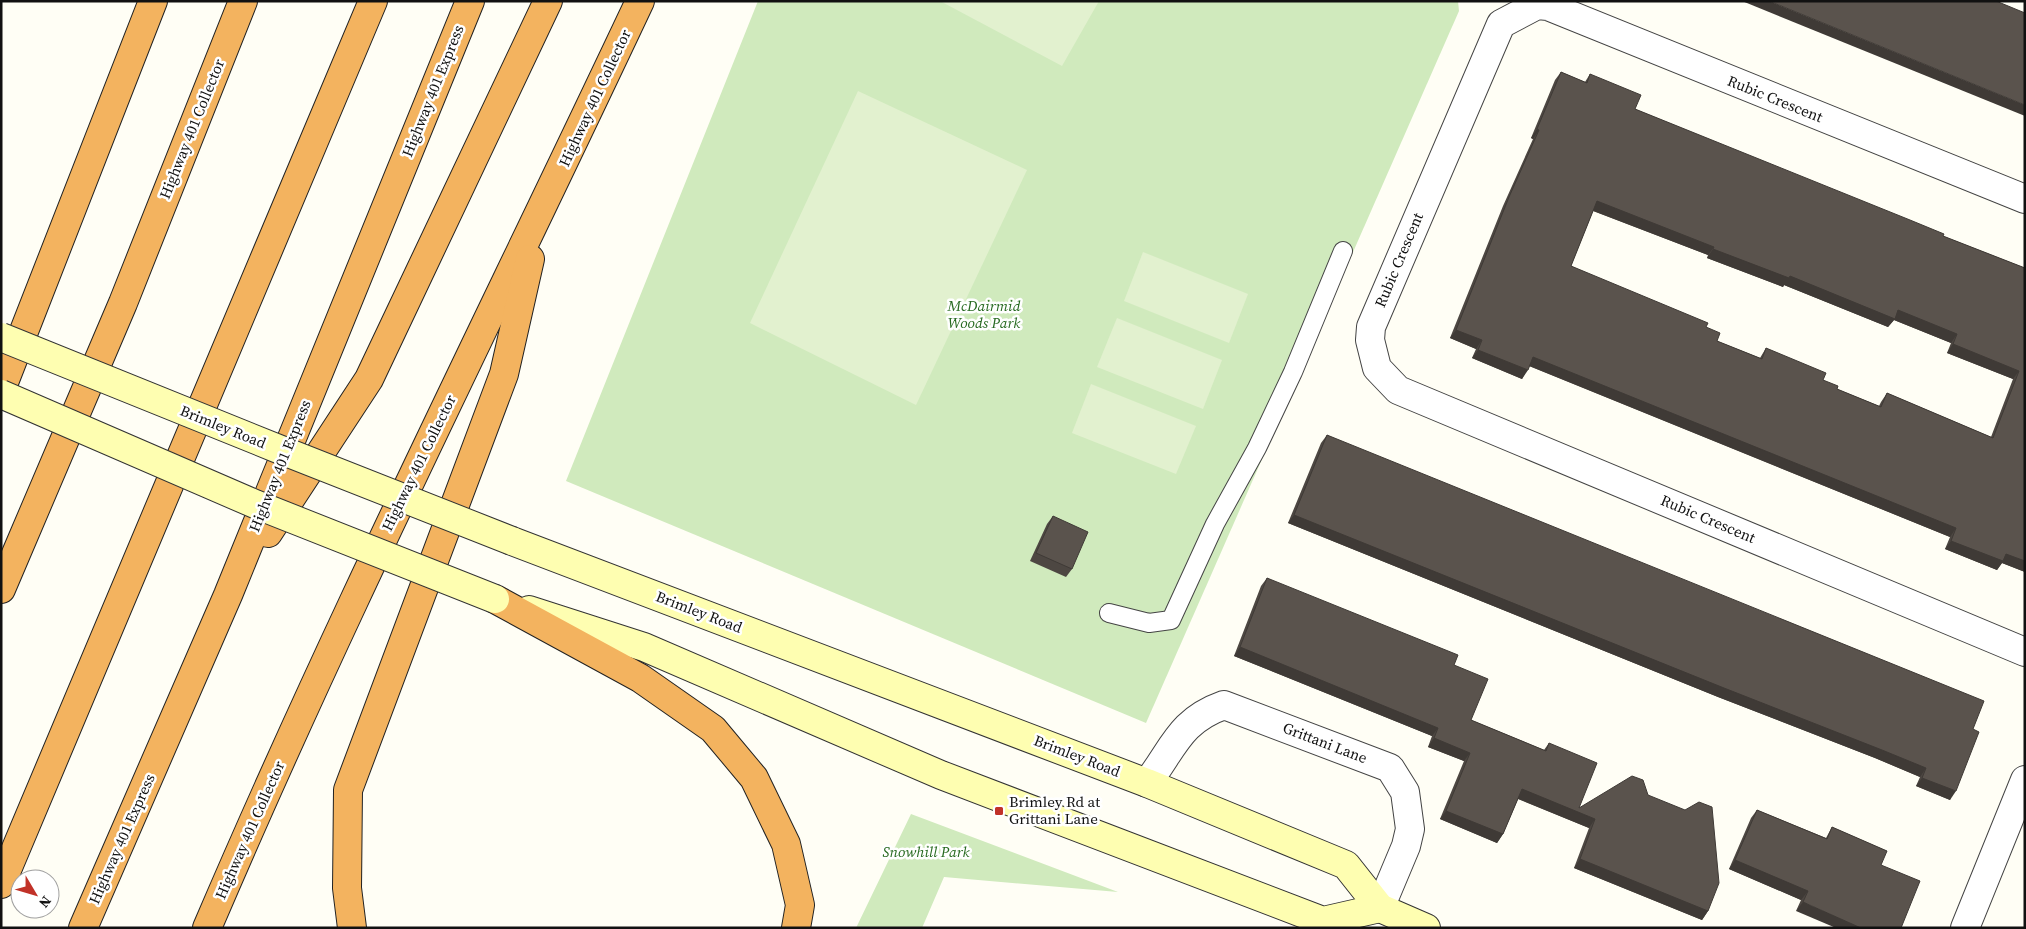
<svg xmlns="http://www.w3.org/2000/svg" width="2026" height="929" font-family="'Source Serif 4',serif">
<style>
.green{fill:#d0eabd}
.pitch{fill:#e2f1cf}
.lines{fill:none;stroke-linecap:round;stroke-linejoin:round}
.service-casing{stroke:#444;stroke-width:20}
.minor-casing{stroke:#444;stroke-width:30}
.secondary-casing{stroke:#333;stroke-width:30}
.motorway-casing{stroke:#222;stroke-width:30}
.service{stroke:#fff;stroke-width:18}
.minor{stroke:#fff;stroke-width:28}
.secondary{stroke:#fefeb1;stroke-width:28}
.motorway{stroke:#f3b35f;stroke-width:28}
.secondary-bridge-casing{stroke:#333;stroke-width:30;stroke-linecap:butt}
.secondary-bridge{stroke:#fefeb1;stroke-width:28}
.wall{fill:#4d4742;fill-rule:evenodd}
.shaded-wall{fill:#3f3a36}
.building{fill:#5a534d;stroke:#3f3a36;fill-rule:evenodd}
.poi-dot{fill:#c13228;stroke:#fff;stroke-width:2}
.labels{text-anchor:middle;stroke-width:5;stroke-linejoin:round;paint-order:stroke}
.street-label{font-size:15px;fill:#111;stroke:#fff}
.park-label{font-size:15px;font-style:italic;fill:#276a20;stroke:#fff}
.poi-label{font-size:15px;fill:#111;stroke:#fff;text-anchor:start}
</style>
<rect width="100%" height="100%" fill="#fffef5"/>
<g class="green">
<polygon points="758,1 1458,1 1459,11 1146,723 566,481"/>
<polygon points="911,814 1118,892 944,877 922,928 856,928"/>
</g>
<g class="pitch">
<polygon points="940,1 1099,1 1062,66"/>
<polygon points="858,91 1027,170 916,405 750,323"/>
<polygon points="1143,252 1248,294 1229,343 1124,301"/>
<polygon points="1117,318 1222,360 1203,409 1097,367"/>
<polygon points="1091,384 1196,426 1176,474 1072,433"/>
</g>
<g class="lines">
<defs>
<polyline id="service" points="1109,613 1149,623 1171,620 1215,524 1257,448 1293,372 1343,251"/>
<g id="minor">
<polyline points="2025,199 1548,6 1537,5 1501,24 1371,327 1370,340 1377,368 1398,390 2025,652"/>
<path d="M1147 783C1174 748 1179 721 1224 705L1390 768 1405 792 1410 829 1406 846 1380 908"/>
<polyline points="1965,928 2025,780"/>
</g>
<g id="secondary">
<polyline points="512,541 1147,783 1346,865 1380,908 1426,928"/>
<polyline points="529,610 644,647 941,775 1323,921 1380,908"/>
</g>
<g id="motorway">
<polyline points="1,390 153,1"/>
<polyline points="268,533 369,379 548,1"/>
<polyline points="1,589 123,303 243,1"/>
<polyline points="495,599 640,678 713,729 754,778 786,844 800,905 796,928"/>
<polyline points="1,884 373,1"/>
<polyline points="83,928 228,595 470,1"/>
<path d="M207 928C341 614 495 309 640 1"/>
<polyline points="352,928 347,888 348,790 504,374 530,259"/>
</g>
</defs>
<use href="#service" class="service-casing"/>
<use href="#minor" class="minor-casing"/>
<use href="#secondary" class="secondary-casing"/>
<use href="#motorway" class="motorway-casing"/>
<use href="#service" class="service"/>
<use href="#minor" class="minor"/>
<use href="#secondary" class="secondary"/>
<use href="#motorway" class="motorway"/>
<defs>
<g id="secondary-bridge">
<polyline points="1,337 276,448 512,541"/>
<polyline points="1,394 255,504 495,599"/>
</g>
</defs>
<use href="#secondary-bridge" class="secondary-bridge-casing"/>
<use href="#secondary-bridge" class="secondary-bridge"/>
</g>
<g class="wall">
<path d="M1561 72 1585 82 1590 74 1635 109 1943 236 2025 268V572L2002 563 1997 570 1945 549 1950 537 1529 366 1522 379 1472 358 1476 349 1450 338 1503 206 1533 139 1531 138 1555 80ZM1593 211 1708 255 1707 258 1783 287 1784 285 1888 327 1894 320 1951 343 1947 353 2013 379 1991 437 1887 393 1881 402 1879 406 1837 389 1823 380 1766 348 1760 358 1717 341 1706 327 1571 266Z"/>
<polygon points="1327,435 1973,729 1950,800 1916,786 1920,777 1875,758 1718,697 1288,523 1321,443"/>
<polygon points="1053,516 1072,569 1066,577 1030,561 1047,524"/>
<polygon points="1267,578 1454,665 1471,720 1544,750 1549,743 1579,808 1648,795 1708,911 1702,920 1574,868 1589,828 1518,799 1503,834 1497,843 1440,819 1464,761 1428,747 1432,736 1234,656 1261,586"/>
<polygon points="1757,810 1826,838 1832,827 1887,851 1796,911 1801,900 1729,869 1751,818"/>
</g>
<g class="shaded-wall">
<polygon points="1742,1 1769,1 2025,105 2025,116"/>
<polygon points="1537,129 1539,130 1533,139 1531,138"/>
<polygon points="1597,201 1714,247 1708,255 1591,210"/>
<polygon points="1713,249 1790,276 1898,310 1957,334 1951,343 1894,320 1888,327 1784,285 1783,287 1707,258"/>
<polygon points="1456,330 1482,340 1476,349 1450,338"/>
<polygon points="1953,344 2019,371 2013,379 1947,353"/>
<polygon points="1478,350 1528,370 1522,379 1472,358"/>
<polygon points="1533,357 1956,528 1950,537 1527,365"/>
<polygon points="1294,515 1882,750 1926,768 1920,777 1875,758 1718,697 1288,523"/>
<polygon points="1951,541 2006,554 2025,561 2025,572 2002,563 1997,570 1945,549"/>
<polygon points="1240,647 1438,728 1432,736 1234,656"/>
<polygon points="1434,738 1470,753 1464,761 1428,747"/>
<polygon points="1922,778 1956,791 1950,800 1916,786"/>
<polygon points="1522,789 1595,819 1589,828 1516,798"/>
<polygon points="1446,811 1503,834 1497,843 1440,819"/>
<polygon points="1580,859 1708,911 1702,920 1574,868"/>
<polygon points="1735,860 1808,891 1801,900 1729,869"/>
<polygon points="1803,902 1861,927 1836,928 1796,911"/>
</g>
<g class="building">
<polygon points="1769,1 1996,1 2025,13 2025,105"/>
<path d="M1561 72 1587 83 1590 74 1641 95 1635 109 1910 220 1944 234 1943 236 2025 268V561L2006 554 2003 561 1951 541 1956 528 1533 357 1528 370 1478 350 1482 340 1456 330 1509 197 1539 130 1537 129ZM1597 201 1714 247 1713 249 1789 278 1790 276 1895 319 1898 310 1957 334 1953 344 2019 371 1993 438 1887 393 1881 407 1837 389 1838 386 1823 380 1826 373 1766 348 1762 359 1717 341 1720 333 1706 327 1708 323 1571 266Z"/>
<polygon points="1327,435 1984,701 1973,729 1979,732 1956,791 1922,778 1926,768 1882,750 1724,688 1294,515"/>
<polygon points="1053,516 1088,532 1072,569 1036,553"/>
<polygon points="1267,578 1458,655 1454,665 1488,679 1471,720 1546,751 1549,743 1597,763 1579,808 1632,776 1643,780 1648,795 1685,810 1699,802 1712,807 1719,883 1708,911 1580,859 1595,819 1522,789 1503,834 1446,811 1470,753 1434,738 1438,728 1240,647"/>
<polygon points="1757,810 1827,839 1832,827 1887,851 1881,865 1920,881 1901,928 1861,928 1803,902 1808,891 1735,860"/>
</g>
<rect class="poi-dot" x="994" y="806" width="10" height="10" rx="2.5"/>
<g class="labels">
<g class="street-label">
<text transform="translate(433 91) rotate(-68)" y="5">Highway 401 Express</text>
<text transform="translate(595 98) rotate(-65)" y="5">Highway 401 Collector</text>
<text transform="translate(1775 99) rotate(22)" y="5">Rubic Crescent</text>
<text transform="translate(192 129) rotate(-68)" y="5">Highway 401 Collector</text>
<text transform="translate(1399 260) rotate(-67)" y="5">Rubic Crescent</text>
<text transform="translate(223 427) rotate(22)" y="5">Brimley Road</text>
<text transform="translate(419 463) rotate(-64)" y="5">Highway 401 Collector</text>
<text transform="translate(280 466) rotate(-68)" y="5">Highway 401 Express</text>
<text transform="translate(1708 519) rotate(23)" y="5">Rubic Crescent</text>
<text transform="translate(699 612) rotate(21)" y="5">Brimley Road</text>
<text transform="translate(1325 743) rotate(21)" y="5">Grittani Lane</text>
<text transform="translate(1077 756) rotate(21)" y="5">Brimley Road</text>
<text transform="translate(250 830) rotate(-66)" y="5">Highway 401 Collector</text>
<text transform="translate(122 839) rotate(-66)" y="5">Highway 401 Express</text>
</g>
<g class="park-label">
<text x="984" y="311">McDairmid<tspan x="984" dy="17">Woods Park</tspan></text>
<text x="926" y="857">Snowhill Park</text>
</g>
<g class="poi-label">
<text x="1009" y="807">Brimley Rd at<tspan x="1009" dy="17">Grittani Lane</tspan></text>
</g>
</g>
<rect width="2026" height="929" fill="none" stroke="#111111" stroke-width="5"/>
<g transform="translate(35 894) rotate(128)"><circle r="24" fill="#ffffff" stroke="#a0a0a0"/>
<path d="M0-4L9 19L0 12L-9 19Z" fill="#c13228"/>
<text y="-8" font-size="14" font-weight="bold" text-anchor="middle" fill="#111111">N</text>
</g>
</svg>
